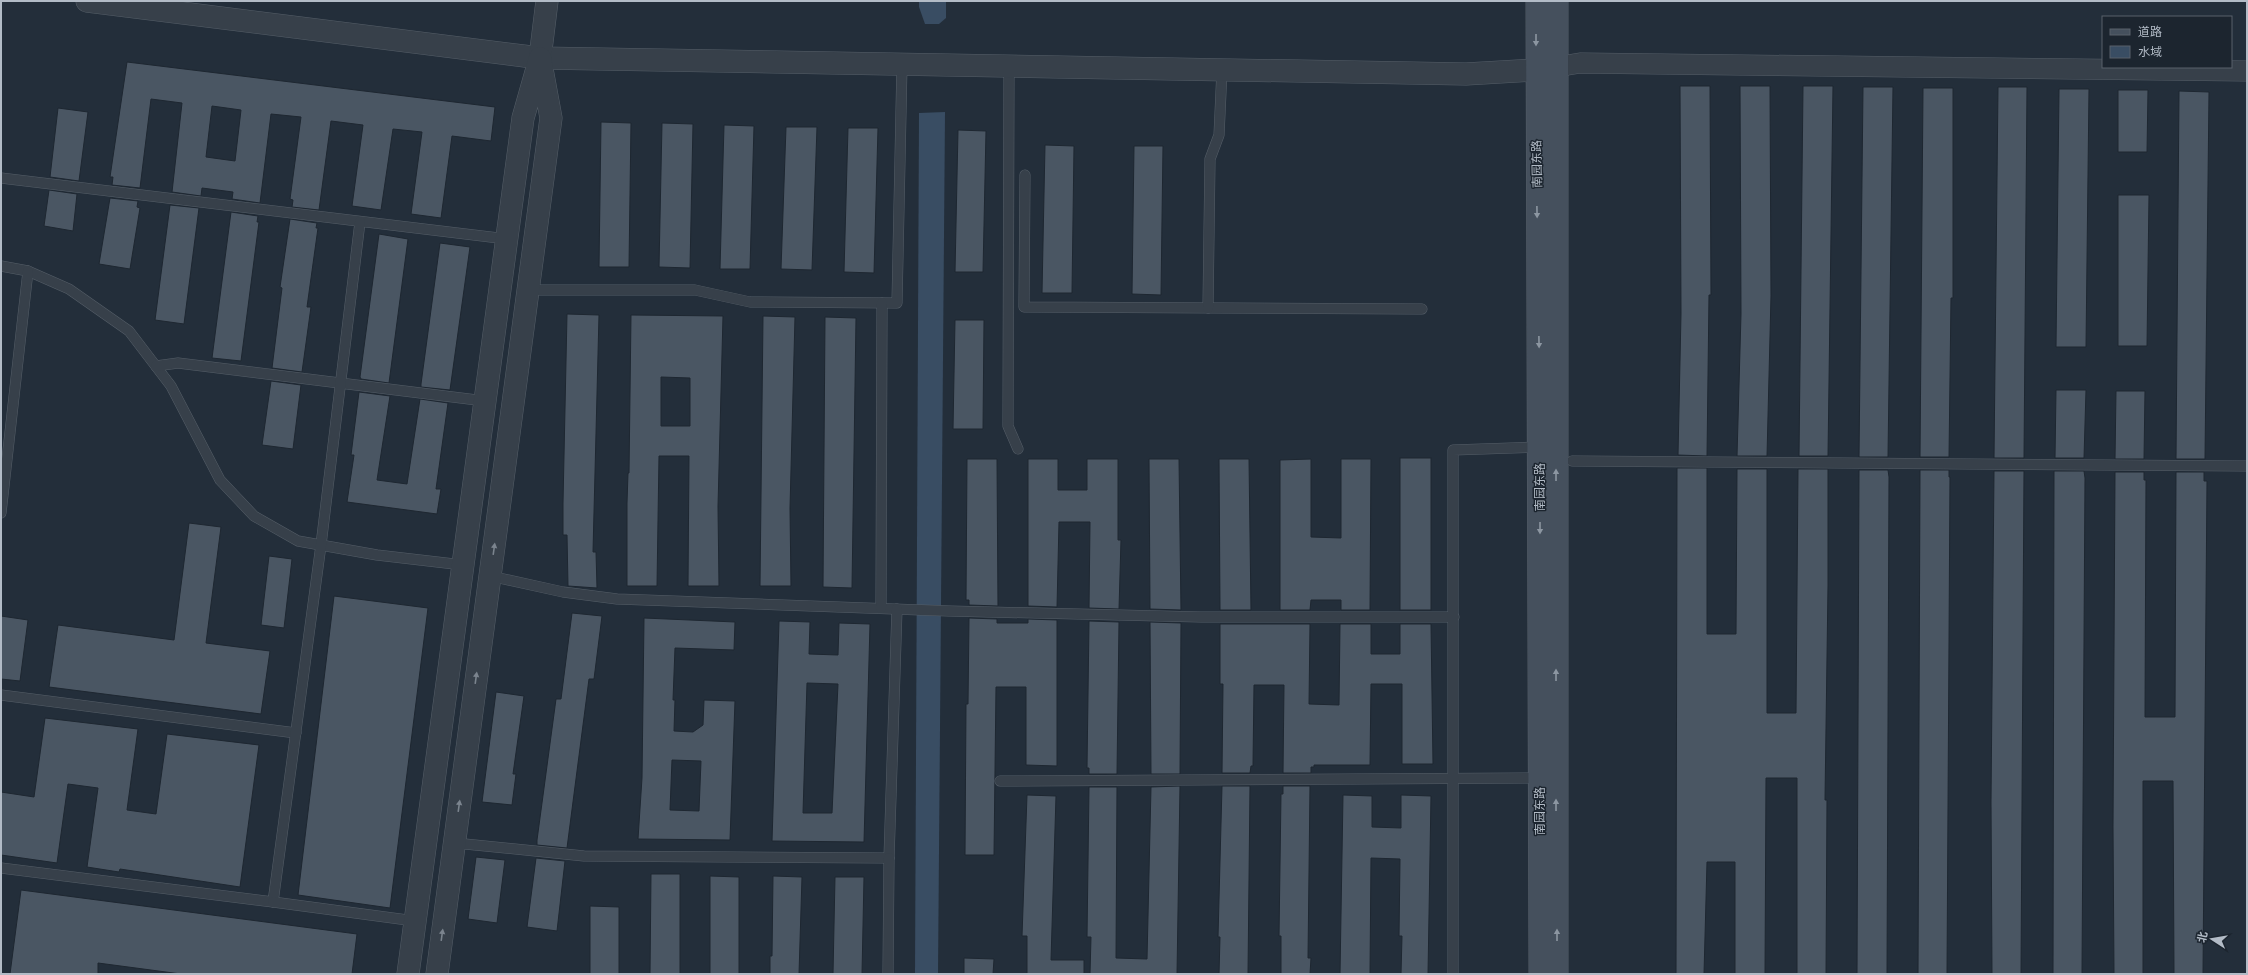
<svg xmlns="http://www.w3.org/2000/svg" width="2248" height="975" font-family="Helvetica,'Noto Sans SC',sans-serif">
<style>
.water{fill:#394d63}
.building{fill:#4a5663;stroke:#1e2731;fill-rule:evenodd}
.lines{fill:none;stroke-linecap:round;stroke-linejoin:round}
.service-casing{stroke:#555e68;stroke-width:11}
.minor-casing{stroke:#555e68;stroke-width:21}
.tertiary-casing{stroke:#555e68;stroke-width:23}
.secondary-casing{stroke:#555e68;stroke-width:23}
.service{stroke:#37404a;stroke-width:10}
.minor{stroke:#37404a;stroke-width:20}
.tertiary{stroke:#37404a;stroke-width:22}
.secondary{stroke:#45505d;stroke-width:22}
.oneway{fill:#8c96a1}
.oneway2{fill:#7b848e}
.labels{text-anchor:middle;stroke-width:3;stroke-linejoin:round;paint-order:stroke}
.street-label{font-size:12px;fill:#b2bbc6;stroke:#1c252f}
</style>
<rect width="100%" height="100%" fill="#232e3a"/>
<g class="water">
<polygon points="919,1 946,1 946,18 939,24 925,24 919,7"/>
<polygon points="945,112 938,974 915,974 919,113"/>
</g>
<g class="building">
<path d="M127 62 495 107 491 141 452 136 441 218 411 214 422 132 393 129 381 210 352 206 363 125 331 121 319 210 292 207 293 200 290 199 301 117 271 114 260 203 232 199 233 192 202 188 201 196 172 192 182 103 151 99 140 188 112 185 113 177H110ZM212 106 241 110 235 161 206 157Z"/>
<polygon points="1680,86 1710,86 1711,295 1709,295 1707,456 1678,455 1681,314"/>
<polygon points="1740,86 1770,86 1771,296 1767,456 1737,456 1741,314"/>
<polygon points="1803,86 1833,86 1828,456 1799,456"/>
<polygon points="1863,87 1893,87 1888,457 1859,457"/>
<polygon points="1998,87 2027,87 2024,458 1994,458"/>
<polygon points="1923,88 1953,88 1953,298 1951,298 1949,457 1920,457"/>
<polygon points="2059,89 2089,89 2086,347 2056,347"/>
<polygon points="2118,90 2148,90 2147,152 2118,152"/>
<polygon points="2179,91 2209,92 2205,459 2176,459"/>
<polygon points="58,108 88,112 79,181 50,177"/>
<polygon points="601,122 631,123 629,267 599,267"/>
<polygon points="662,123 693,124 690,268 659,267"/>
<polygon points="724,125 754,126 750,269 720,269"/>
<polygon points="786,127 817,127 812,270 781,269"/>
<polygon points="848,128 878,128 874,273 844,272"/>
<polygon points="958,130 986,131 983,272 955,272"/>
<polygon points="1045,145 1074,146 1072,293 1042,293"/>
<polygon points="1134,146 1163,146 1161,295 1132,294"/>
<polygon points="49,190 77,194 73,231 44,226"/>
<polygon points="2118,195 2149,195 2147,346 2118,346"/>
<polygon points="110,198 138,201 137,207 140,208 130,269 99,264"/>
<polygon points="170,205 199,208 184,324 155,320"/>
<polygon points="231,212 258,216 257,222 259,222 241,361 212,358"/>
<polygon points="290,219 317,223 316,228 318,228 307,307 311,307 302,372 272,368 282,288 280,287"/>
<polygon points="379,234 408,239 389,383 361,379 360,377"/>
<polygon points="440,243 470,247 450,390 421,387 421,384"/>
<polygon points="567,314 599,315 593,552 596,552 597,588 568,586 567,535 563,535 563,503"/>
<path d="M631 315 723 316 718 506 719 586H688L689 456H659L657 586H627V503L628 473H629ZM661 377 690 378V426H661Z"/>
<polygon points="763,316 795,317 790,508 791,586 760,586"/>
<polygon points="825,317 856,318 852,588 823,587"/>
<polygon points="955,320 984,320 983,429 953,429"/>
<polygon points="271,381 301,385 293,449 262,445"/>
<polygon points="2056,390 2086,390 2084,458 2055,458"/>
<polygon points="2116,391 2145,391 2144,459 2115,459"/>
<polygon points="359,392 390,396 377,480 407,484 420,399 448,403 436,489 441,489 437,514 347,502 354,455 351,455"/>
<rect x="1400" y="458" width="31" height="152"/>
<polygon points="967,459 997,459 998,606 969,605 969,600 966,600"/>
<polygon points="1028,459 1058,459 1058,490 1087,490 1087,459 1118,459 1118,540 1121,540 1119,609 1089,608 1090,522 1059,522 1057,607 1028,606"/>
<polygon points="1149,459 1179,459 1181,610 1150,609"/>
<polygon points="1219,459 1249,459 1251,610 1220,610"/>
<polygon points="1311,459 1311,537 1341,538 1341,459 1371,459 1370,610 1341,610 1341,600 1311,600 1310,610 1280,610 1280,460"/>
<polygon points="1677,468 1707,468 1707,634 1736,634 1737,469 1767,469 1767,713 1796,713 1798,469 1828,469 1828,586 1825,800 1827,800 1826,974 1797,974 1797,778 1766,778 1765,974 1735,974 1735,862 1707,862 1704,974 1676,974"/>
<polygon points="1859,470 1888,470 1889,477 1887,974 1857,974"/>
<polygon points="1920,470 1949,470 1949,477 1950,477 1947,974 1918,974"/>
<polygon points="1994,471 2024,471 2021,974 1992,974 1991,802"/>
<polygon points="2054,471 2084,471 2085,478 2082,974 2053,974"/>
<polygon points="2115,472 2144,472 2144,480 2146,480 2145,717 2175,717 2176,472 2204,472 2204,481 2207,481 2203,974 2174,974 2173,781 2143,781 2143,974 2114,974 2113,827"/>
<polygon points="189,523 221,527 206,643 270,651 261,714 49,687 58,625 174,640"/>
<polygon points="269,556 292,559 284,628 261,625"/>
<polygon points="334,596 428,608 390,908 298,895"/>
<polygon points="572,613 602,616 594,679 589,679 567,848 537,845 537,840 556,699 561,699"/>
<polygon points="1,616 28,620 20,681 1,679"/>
<path d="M644 618 735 622 734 650 675 648 673 700H675L674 731 693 732 703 725 704 700 735 701 730 840 638 839 642 778ZM672 760 701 761 699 811 670 810Z"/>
<polygon points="969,618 997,619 997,623 1028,623 1028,619 1057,620 1057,766 1026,765 1026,687 996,687 994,855 965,855 966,704 968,704"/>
<path d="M779 621 810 622 809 654 838 655 839 623 870 624 864 842 772 841ZM807 683 838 684 832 813H803Z"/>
<polygon points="1089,621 1119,622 1117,774 1089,774 1089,768 1087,768"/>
<polygon points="1150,622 1181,623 1180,774 1151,774"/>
<polygon points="1220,624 1310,624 1309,704 1339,705 1340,624 1371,624 1371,654 1400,654 1400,624 1431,624 1433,764 1402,764 1402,684 1371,684 1370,765 1314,765 1314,767 1311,767 1311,773 1283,773 1284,685 1254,685 1253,766 1251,766 1250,773 1222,773 1223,684 1220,684"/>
<polygon points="496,692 524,696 513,774 516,774 512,805 482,802"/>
<polygon points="45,718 138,729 127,810 156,814 167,734 259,745 240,887 120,869 119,872 87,867 98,788 68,784 57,863 1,855 1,792 34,797"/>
<polygon points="1180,786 1177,974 1090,974 1091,937 1087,937 1089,787 1117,787 1116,958 1147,959 1151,787"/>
<polygon points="1222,786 1250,786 1248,974 1219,974 1220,937 1218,937"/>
<polygon points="1283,786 1310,786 1308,958 1311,958 1310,974 1281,974 1281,936 1279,936 1281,794 1283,794"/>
<polygon points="1027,795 1056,796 1051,960 1084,960 1084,974 1027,974 1027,936 1022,936"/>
<polygon points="1343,795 1372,796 1372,827 1401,828 1401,795 1431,796 1428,974 1401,974 1402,936 1399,936 1400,859 1371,858 1370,974 1340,974"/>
<polygon points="476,857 505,860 497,923 468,919"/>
<polygon points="536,858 565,861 557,931 527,927"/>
<polygon points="651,874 680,874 680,974 650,974"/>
<polygon points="710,876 739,877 739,974 710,974"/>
<polygon points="773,876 802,877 799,974 770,974 770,956 772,956"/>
<polygon points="835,877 864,877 862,974 833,974"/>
<polygon points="21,890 357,934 352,974 181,974 98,963 98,974 10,974"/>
<polygon points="590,906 619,907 619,974 590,974"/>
<polygon points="964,958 994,959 993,974 964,974"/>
</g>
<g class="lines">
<defs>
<g id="service">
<polyline points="1009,66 1008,426 1018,449"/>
<polyline points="1025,175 1024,307 1422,309"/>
<polyline points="1,178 507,239"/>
<polyline points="1,266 28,271 69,289 129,331 171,386 220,480 254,516 298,541 377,555 463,565"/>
<polyline points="528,290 695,290 750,302 897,303 902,64"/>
<polyline points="1208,308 1210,159 1219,135 1222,70"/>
<polyline points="156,366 178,363 485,401"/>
<polyline points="1572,461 2247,466"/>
<polyline points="1,513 28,271"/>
<polyline points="490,576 563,592 617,599 949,611 1201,617 1454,617"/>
<polyline points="881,608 882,303"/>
<polyline points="1,695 296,733"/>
<polyline points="1000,781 1540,778"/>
<polyline points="455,843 584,856 889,858 897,609"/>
<polyline points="1,868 273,902 321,545 360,222"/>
<polyline points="273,902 415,921"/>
<polyline points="888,974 889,858"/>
<polyline points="1453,974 1453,450 1539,447"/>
</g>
<polyline id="minor" points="1556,67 1580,63 2247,71"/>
<g id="tertiary">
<polyline points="87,1 540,58 1466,74 1536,70 1556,67"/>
<polyline points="540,58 547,1"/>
<polyline points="408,974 523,118 540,58 551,118 437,974"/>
</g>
<g id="secondary">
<polyline points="1537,1 1540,974"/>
<polyline points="1557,974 1557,1"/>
</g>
</defs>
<use href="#service" class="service-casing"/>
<use href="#minor" class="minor-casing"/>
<use href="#tertiary" class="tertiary-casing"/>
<use href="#secondary" class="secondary-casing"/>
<use href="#service" class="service"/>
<use href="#minor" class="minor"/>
<use href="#tertiary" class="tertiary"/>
<use href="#secondary" class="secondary"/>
</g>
<defs><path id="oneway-solid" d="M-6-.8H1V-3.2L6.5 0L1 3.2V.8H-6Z"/></defs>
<g class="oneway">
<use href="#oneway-solid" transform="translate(1536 40) rotate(90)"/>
<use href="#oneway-solid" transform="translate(1537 212) rotate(89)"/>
<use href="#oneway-solid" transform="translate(1539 342) rotate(89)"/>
<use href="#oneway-solid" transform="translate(1556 475) rotate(-90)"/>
<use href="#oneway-solid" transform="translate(1540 528) rotate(90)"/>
<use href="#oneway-solid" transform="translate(1556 675) rotate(-90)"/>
<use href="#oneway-solid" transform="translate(1556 805) rotate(-90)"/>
<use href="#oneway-solid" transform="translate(1557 935) rotate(-90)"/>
</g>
<g class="oneway2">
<use href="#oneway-solid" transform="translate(494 549) rotate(-82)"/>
<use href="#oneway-solid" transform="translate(476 678) rotate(-82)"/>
<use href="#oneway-solid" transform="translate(459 806) rotate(-82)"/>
<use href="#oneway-solid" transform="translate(442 935) rotate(-82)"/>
</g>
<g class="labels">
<g class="street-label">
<text transform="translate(1537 164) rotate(-91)" y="4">南园东路</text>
<text transform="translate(1540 487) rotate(-90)" y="4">南园东路</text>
<text transform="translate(1540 811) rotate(-90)" y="4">南园东路</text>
</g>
</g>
<rect width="2248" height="975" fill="none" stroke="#b2bbc6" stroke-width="4"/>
<rect x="2102" y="16" width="130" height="52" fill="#1c252f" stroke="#58616b"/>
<rect x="2110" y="29" width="20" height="6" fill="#45505d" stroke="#58616b"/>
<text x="2138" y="36" font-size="12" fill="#b2bbc6">道路</text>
<rect x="2110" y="46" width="20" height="12" fill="#394d63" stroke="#58616b"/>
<text x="2138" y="56" font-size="12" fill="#b2bbc6">水域</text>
<g transform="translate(2212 939) rotate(282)" stroke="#1c252f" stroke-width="3" paint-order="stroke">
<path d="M0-3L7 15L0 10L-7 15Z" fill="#b2bbc6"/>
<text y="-6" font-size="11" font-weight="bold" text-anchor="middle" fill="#b2bbc6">北</text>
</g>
</svg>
